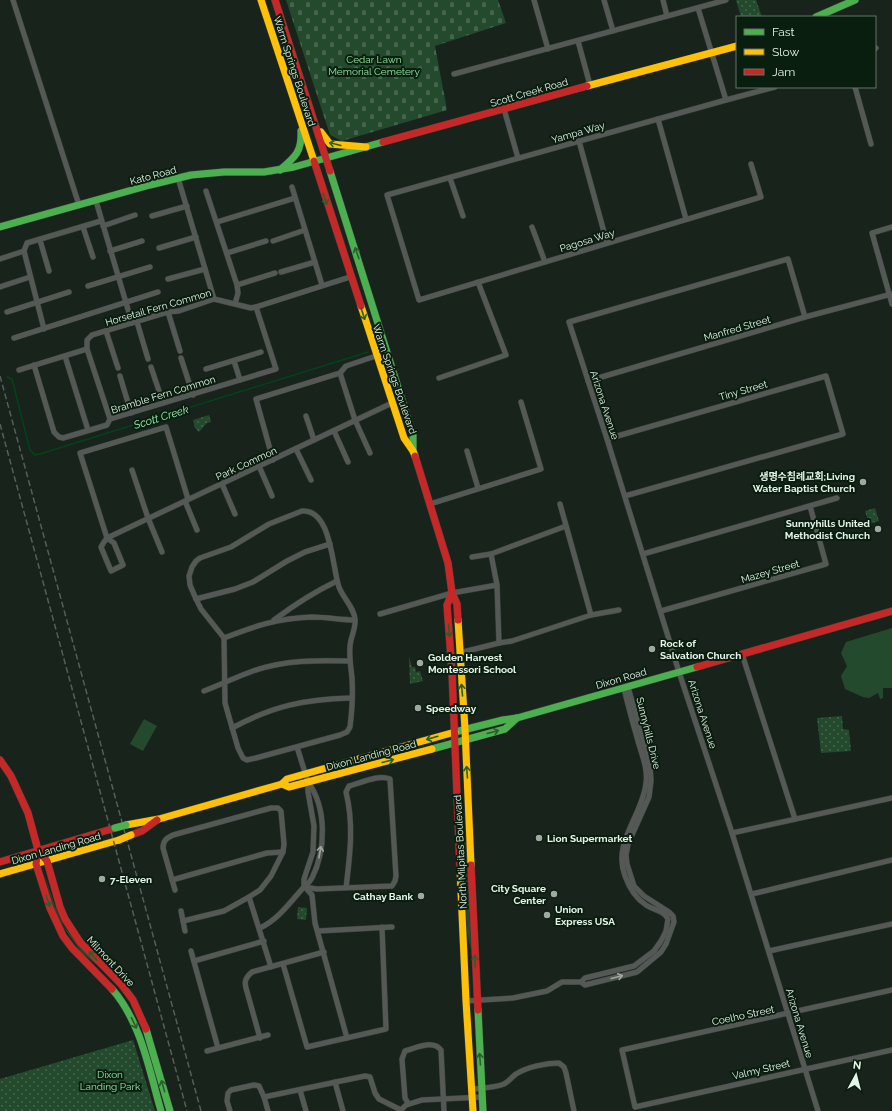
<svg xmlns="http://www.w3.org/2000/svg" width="892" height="1111" font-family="Raleway,'Noto Sans KR',sans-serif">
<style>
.grass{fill:#244a2d}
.cemetery{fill:url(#cemetery-stones)}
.park{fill:url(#park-dots)}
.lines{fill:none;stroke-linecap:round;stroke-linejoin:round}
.stream{stroke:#02431b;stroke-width:1.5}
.street-casing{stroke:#363f39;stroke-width:6}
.fast-casing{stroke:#363f39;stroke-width:8}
.slow-casing{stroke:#363f39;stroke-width:8}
.jam-casing{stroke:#363f39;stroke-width:8}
.street{stroke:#555956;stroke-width:5}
.fast{stroke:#4caf50;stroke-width:7}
.slow{stroke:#ffc107;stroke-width:7}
.jam{stroke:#c62828;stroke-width:7}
.rail{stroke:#575d58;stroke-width:1.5;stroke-dasharray:6 3;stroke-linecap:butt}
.fast-bridge-casing{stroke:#363f39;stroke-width:8;stroke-linecap:butt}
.slow-bridge-casing{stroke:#363f39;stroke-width:8;stroke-linecap:butt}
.fast-bridge{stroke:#4caf50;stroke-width:7}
.slow-bridge{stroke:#ffc107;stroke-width:7}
.oneway{stroke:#285f2c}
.oneway2{stroke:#9ea69f}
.poi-dot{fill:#9eaaa0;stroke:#0a1e0f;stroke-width:1.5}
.labels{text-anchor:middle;stroke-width:4;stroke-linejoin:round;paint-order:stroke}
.park-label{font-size:10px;fill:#90e5a2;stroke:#0a1e0f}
.street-label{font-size:10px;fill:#e6f3e8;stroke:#0a1e0f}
.poi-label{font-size:10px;font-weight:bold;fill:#e6f3e8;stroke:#0a1e0f;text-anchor:start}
.water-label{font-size:11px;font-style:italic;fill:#9af0ac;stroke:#0a1e0f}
</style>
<defs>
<pattern id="cemetery-stones" width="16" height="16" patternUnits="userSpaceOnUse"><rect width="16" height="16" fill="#244a2d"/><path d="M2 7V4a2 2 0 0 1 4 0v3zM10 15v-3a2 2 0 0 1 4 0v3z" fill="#44654b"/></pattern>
<pattern id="park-dots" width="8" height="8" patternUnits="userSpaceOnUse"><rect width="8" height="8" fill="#244a2d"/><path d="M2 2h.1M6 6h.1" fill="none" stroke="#44654b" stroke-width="1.8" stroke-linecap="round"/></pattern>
</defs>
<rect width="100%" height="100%" fill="#18231b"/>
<g class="grass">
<polygon points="892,628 892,688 883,688 883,698 880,699 878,693 869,698 863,697 845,689 841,676 847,666 841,653 846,642"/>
<polygon points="144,719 157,726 143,751 130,744"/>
<polygon points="461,791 463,830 467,851 471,950 467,932"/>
<polygon points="44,873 55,906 64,927 103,970 82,953 64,928 54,908"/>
</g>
<polygon class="cemetery" points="286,0 498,0 506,23 435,46 447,110 342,141 330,135"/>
<g class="park">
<polygon points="736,0 756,0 762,17 741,17"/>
<polygon points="209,415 211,422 207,423 199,432 195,428 193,420"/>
<polygon points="875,508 879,521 869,524 865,511"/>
<polygon points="409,657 412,667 415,667 416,672 420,671 423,681 410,684"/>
<polygon points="842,716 843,729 849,730 851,751 821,753 817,718"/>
<polygon points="298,907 307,908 306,920 297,919"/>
<polygon points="133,1040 155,1111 0,1111 0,1079"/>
</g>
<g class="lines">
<polyline class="stream" points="7,377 12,379 30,450 35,455 40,454 368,352"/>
<defs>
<g id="street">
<polyline points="13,0 79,205"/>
<polyline points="534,0 548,49"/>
<polyline points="604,0 613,31"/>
<polyline points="663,0 667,16"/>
<polyline points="698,8 726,100"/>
<polyline points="578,41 590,85"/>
<polyline points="875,49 876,48"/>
<polyline points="454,74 726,0"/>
<polyline points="855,87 871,144"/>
<polyline points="504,109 518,158"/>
<polyline points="658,119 686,219"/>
<polyline points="579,141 607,243"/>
<polyline points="751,164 761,197 419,300 387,195 726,100 775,87"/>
<polyline points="178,178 214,299"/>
<polyline points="450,178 463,216"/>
<polyline points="292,187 322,285"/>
<polyline points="206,191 237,285 238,293 235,304"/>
<polyline points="96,201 132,323"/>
<polyline points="152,216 187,206"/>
<polyline points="217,222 295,198"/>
<polyline points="103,226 135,215"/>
<polyline points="83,227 93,257"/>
<polyline points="532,227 545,262"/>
<polyline points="892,227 872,233 892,304"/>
<polyline points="40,240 49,271"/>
<polyline points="273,241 305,230"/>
<polyline points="159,248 196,237"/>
<polyline points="110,251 142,241"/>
<polyline points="227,253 266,241"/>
<polyline points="0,259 24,251"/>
<polyline points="281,272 315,262"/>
<polyline points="168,279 205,269"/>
<polyline points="237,285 275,273"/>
<polyline points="88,286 150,267"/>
<polyline points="0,287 30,277"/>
<polyline points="7,312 69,292"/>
<polyline points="168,312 180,351"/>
<polyline points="805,317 788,259 569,322 607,439 679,672 732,833 818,1111"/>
<polyline points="137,322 148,359"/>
<polyline points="44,329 24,251 27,243 101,221"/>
<polyline points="106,331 118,368"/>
<polyline points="14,338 158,292"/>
<polyline points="65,356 88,430"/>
<polyline points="181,358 193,395"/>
<polyline points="234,361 240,380"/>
<polyline points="34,365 54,432 59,437 63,438 107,425 110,419 276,369 256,307"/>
<polyline points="151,367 163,403"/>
<polyline points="206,369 261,352"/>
<polyline points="19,370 87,349"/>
<polyline points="340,373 355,420 370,453"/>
<polyline points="120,376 131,413"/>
<polyline points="439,378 506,355 478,282"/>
<polyline points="588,381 805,317 892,294"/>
<polyline points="306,416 314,440"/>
<polyline points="110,419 87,349 87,340 92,335 168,312 179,311 214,299 251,308 256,307 350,277"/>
<polyline points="334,431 348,462"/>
<polyline points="607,439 826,376 843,434 625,496"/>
<polyline points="296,449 311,480"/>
<polyline points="467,451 478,488"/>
<polyline points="273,460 256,399 340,373 346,366 376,356"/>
<polyline points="259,466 272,496"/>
<polyline points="132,470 148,518 162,552"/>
<polyline points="222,484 235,514"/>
<polyline points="185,501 197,530"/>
<polyline points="430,504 541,469 521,402"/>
<polyline points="560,504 591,615"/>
<path d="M302 511C332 509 332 568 339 587 343 598 355 609 355 620 356 629 350 638 350 647 349 657 351 668 352 678 353 693 352 711 350 727L347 732 340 735 256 758 247 760 243 758 238 748 225 703 224 638 201 609 196 599 190 585 189 576 192 567 196 561 200 558 231 547 269 524Z"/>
<polyline points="107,538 114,543 123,565 111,571 101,547 104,542 107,538 392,403"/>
<polyline points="107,538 80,453 166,427 188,499"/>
<polyline points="491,554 497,585 499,643"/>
<polyline points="643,554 837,498"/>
<polyline points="472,557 491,554 566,526"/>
<polyline points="196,599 235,589 253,582 287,561 305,552 330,544"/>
<polyline points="661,611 826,564 810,506"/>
<polyline points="380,614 452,593 497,585"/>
<path d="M274 620C294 605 314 592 337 581"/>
<path d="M224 638C255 626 278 618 312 617 326 617 341 620 355 620"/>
<polyline points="459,653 499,643 512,641 591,615 619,610"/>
<polyline points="742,654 795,819"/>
<path d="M204 691C220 685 236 677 253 671 284 660 318 660 350 661"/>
<path d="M232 728C273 706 305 699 351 698"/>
<polyline points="297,747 308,782 308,792 314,826 313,852 304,879 304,887"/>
<polyline points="732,833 892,798"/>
<polyline points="172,880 267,853 283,852"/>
<path d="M304 887 317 889 392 886 395 881 396 876 390 779C378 774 361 783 349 786L346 792C354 824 350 855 346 888"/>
<polyline points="305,887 312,895 315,923 347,1038"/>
<path d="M175 890 163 848C163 840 167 838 173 835L271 808H278L281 811 284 844 283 852 271 876 260 890 249 897 224 911 183 921"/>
<polyline points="752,894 892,860"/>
<polyline points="249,897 271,967"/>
<polyline points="181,911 185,931"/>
<path d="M260 928C279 919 290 902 304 887 307 884 310 882 312 878 326 850 327 808 308 782"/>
<polyline points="318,931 392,927"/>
<polyline points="191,951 218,1048"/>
<polyline points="769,951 892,924"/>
<polyline points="194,961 264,941"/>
<polyline points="283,964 307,1047 386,1029 382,927"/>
<path d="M581 982 585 978 634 966 654 951 661 941 666 931 668 919C664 910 653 910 646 905 635 898 629 887 625 876 612 842 643 815 646 783 648 769 642 755 638 741 633 723 628 706 624 688"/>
<polyline points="892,990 622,1050 635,1107 892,1050"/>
<polyline points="466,1001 513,998 547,991 562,982 581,982 585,985 637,972 661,952 666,944 674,922 673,916 669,912 644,896 634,886 627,864 626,855 628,844 649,797 651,781 650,765 628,687"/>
<path d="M260 1038 246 988C244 981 246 977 252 972L324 952"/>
<polyline points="207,1051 268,1035"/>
<polyline points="335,1082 343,1111"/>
<path d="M472 1089C482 1088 494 1088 504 1084 508 1082 512 1077 516 1074 527 1067 546 1063 559 1063L564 1067 566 1073 574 1111"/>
<polyline points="300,1090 306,1111"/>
<polyline points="264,1097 365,1076 370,1077 375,1093 379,1099 401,1110"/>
<path d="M408 1103 405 1098 402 1059 405 1051C416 1048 433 1039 441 1050L444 1111"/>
<polyline points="230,1111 227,1101 228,1093 231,1090 254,1085 259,1086 264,1097 268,1111"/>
<polyline points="400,1111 406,1105 422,1100 483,1097"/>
</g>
<g id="fast">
<polyline points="816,17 855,0"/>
<path d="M280 170C295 157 302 152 301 131"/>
<polyline points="330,171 413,435 413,451"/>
<polyline points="0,227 150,185 191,175 224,172 264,172 294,167 383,142"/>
<polyline points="455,732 503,720 517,718 697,667"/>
<polyline points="432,749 505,729 517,718"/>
<path d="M112 989C141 1022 149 1069 161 1111"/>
<polyline points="478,1010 483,1111"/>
<polyline points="146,1029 170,1111"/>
</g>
<g id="slow">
<polyline points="261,0 314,161"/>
<polyline points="587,86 737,46"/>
<polyline points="321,132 330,144 366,147"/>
<polyline points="361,306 404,438 413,451 415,456"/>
<polyline points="458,620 465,729 471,865"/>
<polyline points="282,784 289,787 432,749"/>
<polyline points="126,825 159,819 282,784 287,779 455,732"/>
<polyline points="460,869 466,1001 473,1111"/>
<polyline points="0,874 119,840"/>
</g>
<g id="jam">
<polyline points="275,0 330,171"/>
<polyline points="383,142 587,86"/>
<polyline points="314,161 361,306"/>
<polyline points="415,456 448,563 452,593 457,604 458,620"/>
<polyline points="452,593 447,605 452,672 460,869"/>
<polyline points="697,667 892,611"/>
<polyline points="0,760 11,776 28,813 38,850 36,864 50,908 63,936 72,948 112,989"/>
<polyline points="131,835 142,831 157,820"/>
<polyline points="38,850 47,861 60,907 65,919 80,942 121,984 133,1000 146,1029"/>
<polyline points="0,862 115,828"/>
<polyline points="471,865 478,1010"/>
</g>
</defs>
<use href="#street" class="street-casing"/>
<use href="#fast" class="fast-casing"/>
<use href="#slow" class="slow-casing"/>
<use href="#jam" class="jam-casing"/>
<use href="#street" class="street"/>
<use href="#fast" class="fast"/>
<use href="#slow" class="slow"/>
<use href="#jam" class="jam"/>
<g class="rail">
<polyline points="0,376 201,1111"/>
<polyline points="0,424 187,1111"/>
</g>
<defs>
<polyline id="fast-bridge" points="115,828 126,825"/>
<polyline id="slow-bridge" points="119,840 131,835"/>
</defs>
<use href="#fast-bridge" class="fast-bridge-casing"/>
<use href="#slow-bridge" class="slow-bridge-casing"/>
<use href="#fast-bridge" class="fast-bridge"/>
<use href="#slow-bridge" class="slow-bridge"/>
</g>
<defs><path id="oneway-shaft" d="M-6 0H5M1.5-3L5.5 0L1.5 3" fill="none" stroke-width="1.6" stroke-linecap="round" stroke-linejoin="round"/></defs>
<g class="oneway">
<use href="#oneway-shaft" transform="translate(335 144) rotate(-166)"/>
<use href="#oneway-shaft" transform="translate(325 199) rotate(72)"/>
<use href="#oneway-shaft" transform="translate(357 253) rotate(-109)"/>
<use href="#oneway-shaft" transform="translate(363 314) rotate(72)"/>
<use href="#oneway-shaft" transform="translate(449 631) rotate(86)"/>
<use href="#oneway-shaft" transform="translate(462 690) rotate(-95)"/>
<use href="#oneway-shaft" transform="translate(493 732) rotate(-15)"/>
<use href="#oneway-shaft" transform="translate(432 738) rotate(164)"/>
<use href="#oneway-shaft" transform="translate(388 761) rotate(-15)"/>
<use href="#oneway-shaft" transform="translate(467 772) rotate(-94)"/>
<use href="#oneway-shaft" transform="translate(48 901) rotate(72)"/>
<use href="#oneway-shaft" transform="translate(93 956) rotate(-133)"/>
<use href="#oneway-shaft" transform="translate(475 961) rotate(-92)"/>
<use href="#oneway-shaft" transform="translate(134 1023) rotate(64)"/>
<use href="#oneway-shaft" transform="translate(480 1059) rotate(-94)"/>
<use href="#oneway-shaft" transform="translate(163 1086) rotate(-106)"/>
</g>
<g class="oneway2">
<use href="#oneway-shaft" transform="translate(320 852) rotate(-80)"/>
<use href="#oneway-shaft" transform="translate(617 977) rotate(-15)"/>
</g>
<g class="poi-dot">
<circle cx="863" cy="482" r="4"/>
<circle cx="878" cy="529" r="4"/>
<circle cx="652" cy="649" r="4"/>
<circle cx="420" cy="663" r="4"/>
<circle cx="418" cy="708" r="4"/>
<circle cx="539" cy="838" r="4"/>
<circle cx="102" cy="879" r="4"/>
<circle cx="554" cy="894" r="4"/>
<circle cx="421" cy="896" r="4"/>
<circle cx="547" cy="915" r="4"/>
</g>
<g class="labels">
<g class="park-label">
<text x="374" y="63">Cedar Lawn<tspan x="374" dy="12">Memorial Cemetery</tspan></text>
<text x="110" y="1078">Dixon<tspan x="110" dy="12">Landing Park</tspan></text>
</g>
<g class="street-label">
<text transform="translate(295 71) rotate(72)" y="4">Warm Springs Boulevard</text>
<text transform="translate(529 92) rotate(-16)" y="4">Scott Creek Road</text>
<text transform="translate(578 132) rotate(-16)" y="4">Yampa Way</text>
<text transform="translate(153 175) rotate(-15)" y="4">Kato Road</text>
<text transform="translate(587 240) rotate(-17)" y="4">Pagosa Way</text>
<text transform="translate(158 307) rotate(-16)" y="4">Horsetail Fern Common</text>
<text transform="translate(737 328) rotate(-16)" y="4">Manfred Street</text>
<text transform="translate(395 379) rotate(71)" y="4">Warm Springs Boulevard</text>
<text transform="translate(743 390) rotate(-16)" y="4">Tiny Street</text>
<text transform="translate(163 394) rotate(-17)" y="4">Bramble Fern Common</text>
<text transform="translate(605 405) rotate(72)" y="4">Arizona Avenue</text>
<text transform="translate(246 463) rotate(-25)" y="4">Park Common</text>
<text transform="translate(770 571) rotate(-16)" y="4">Mazey Street</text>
<text transform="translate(621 678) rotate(-16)" y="4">Dixon Road</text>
<text transform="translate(703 714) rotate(72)" y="4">Arizona Avenue</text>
<text transform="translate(649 733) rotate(76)" y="4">Sunnyhills Drive</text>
<text transform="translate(371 755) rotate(-15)" y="4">Dixon Landing Road</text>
<text transform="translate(56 848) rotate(-16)" y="4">Dixon Landing Road</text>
<text transform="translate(460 852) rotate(-93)" y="4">North Milpitas Boulevard</text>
<text transform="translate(111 961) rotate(47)" y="4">Milmont Drive</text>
<text transform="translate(743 1015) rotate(-12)" y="4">Coelho Street</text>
<text transform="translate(800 1023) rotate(73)" y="4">Arizona Avenue</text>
<text transform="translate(761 1069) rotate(-13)" y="4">Valmy Street</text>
</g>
<g class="poi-label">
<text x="855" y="480" text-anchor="end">생명수침례교회;Living<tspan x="855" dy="12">Water Baptist Church</tspan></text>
<text x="870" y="527" text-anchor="end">Sunnyhills United<tspan x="870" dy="12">Methodist Church</tspan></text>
<text x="660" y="647">Rock of<tspan x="660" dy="12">Salvation Church</tspan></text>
<text x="428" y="661">Golden Harvest<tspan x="428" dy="12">Montessori School</tspan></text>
<text x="426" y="712">Speedway</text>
<text x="547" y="842">Lion Supermarket</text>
<text x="110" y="883">7-Eleven</text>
<text x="546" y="892" text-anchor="end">City Square<tspan x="546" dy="12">Center</tspan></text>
<text x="413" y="900" text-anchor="end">Cathay Bank</text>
<text x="555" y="913">Union<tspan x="555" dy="12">Express USA</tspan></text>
</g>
<g class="water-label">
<text transform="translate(161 417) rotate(-17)" y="4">Scott Creek</text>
</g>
</g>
<rect x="736" y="16" width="140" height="72" fill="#0a1e0f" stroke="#627366"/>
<rect x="744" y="29" width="20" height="6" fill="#4caf50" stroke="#627366"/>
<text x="772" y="36" font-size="12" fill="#e6f3e8">Fast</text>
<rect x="744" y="49" width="20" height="6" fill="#ffc107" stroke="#627366"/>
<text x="772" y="56" font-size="12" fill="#e6f3e8">Slow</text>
<rect x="744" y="69" width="20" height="6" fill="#c62828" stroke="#627366"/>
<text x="772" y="76" font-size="12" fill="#e6f3e8">Jam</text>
<g transform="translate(856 1075) rotate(7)" stroke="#0a1e0f" stroke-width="3" paint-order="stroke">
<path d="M0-3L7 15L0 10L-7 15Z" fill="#e6f3e8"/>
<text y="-6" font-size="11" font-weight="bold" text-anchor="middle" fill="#e6f3e8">N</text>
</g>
</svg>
